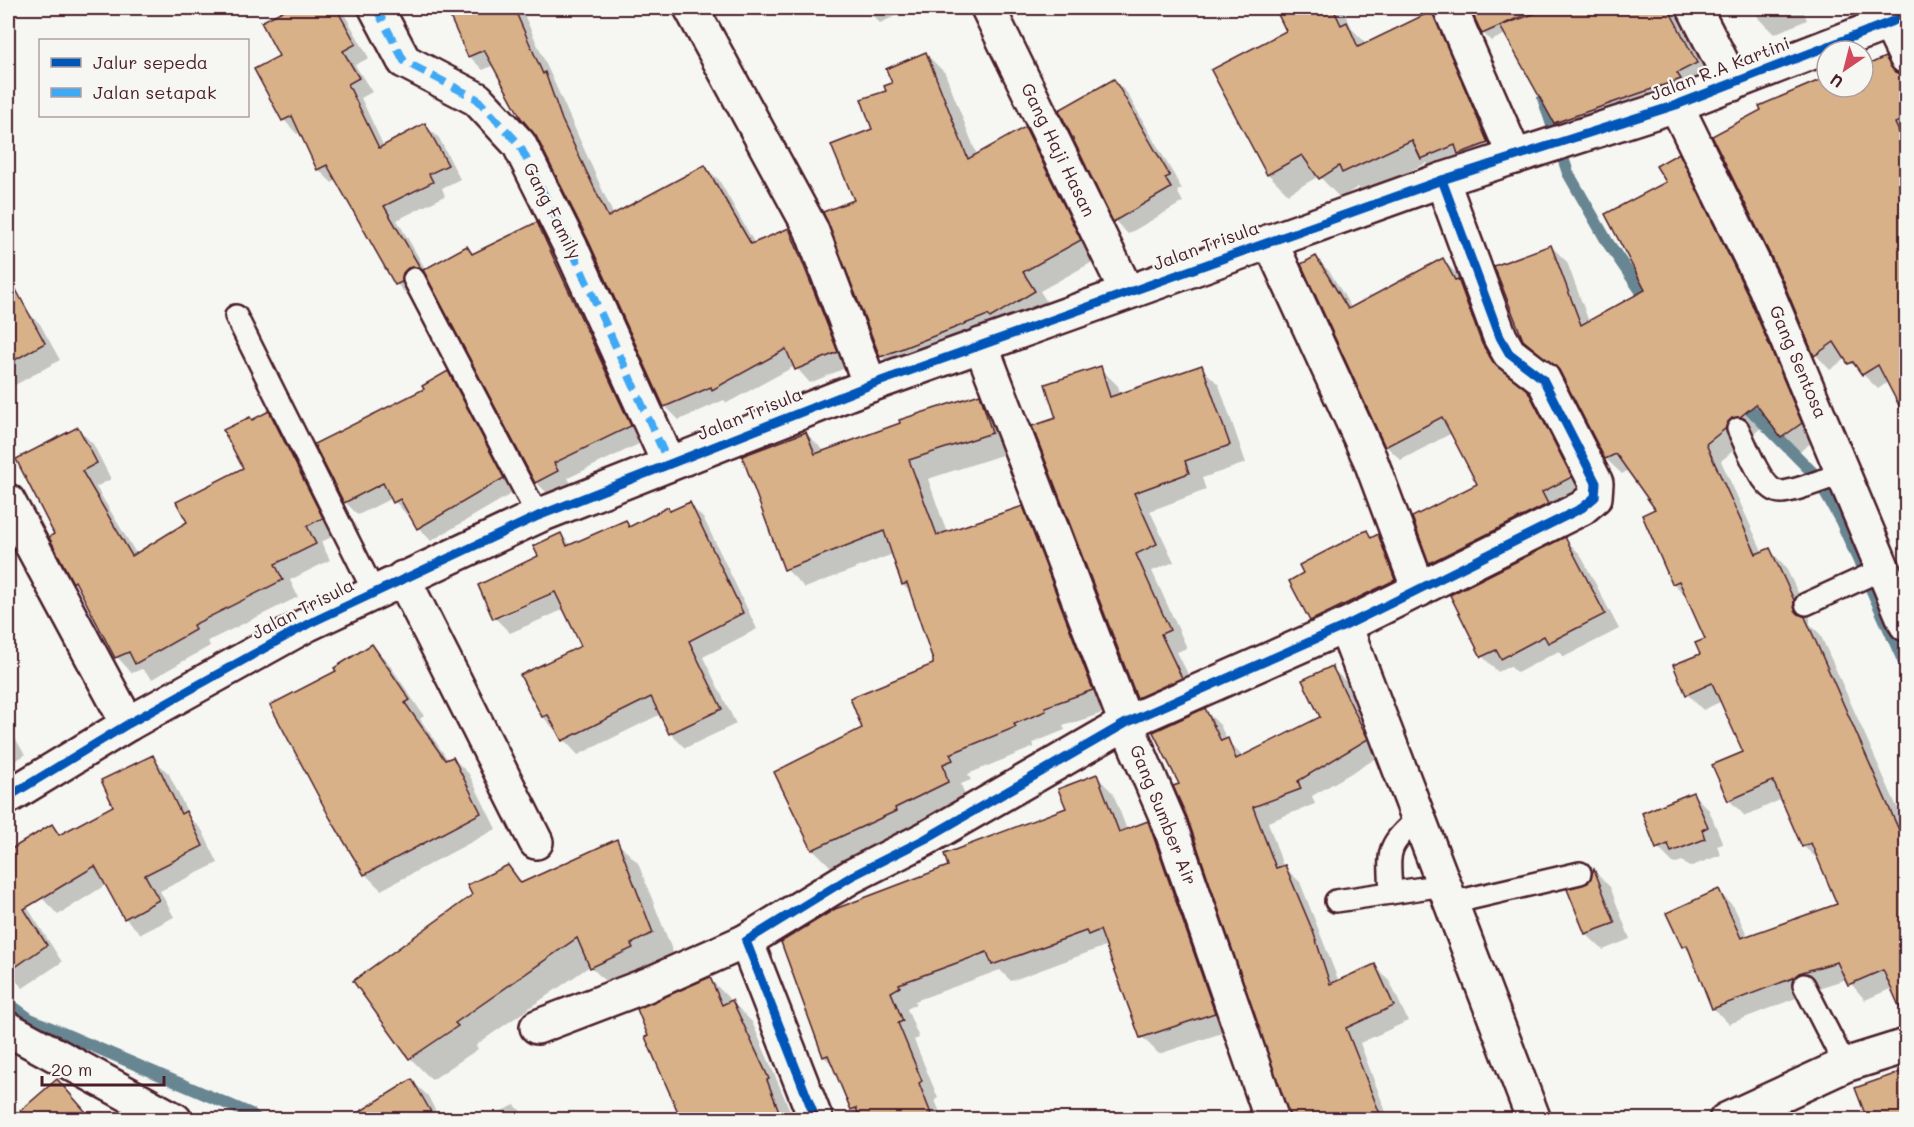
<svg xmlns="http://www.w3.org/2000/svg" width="1914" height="1127" font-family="Mali,sans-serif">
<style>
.shadow{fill:#0003;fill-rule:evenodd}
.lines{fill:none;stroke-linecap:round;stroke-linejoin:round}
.stream{stroke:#678692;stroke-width:12}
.building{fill:#d8b189;stroke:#4a1f2b;stroke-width:1.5}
.service-casing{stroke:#4a1f2b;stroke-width:26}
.minor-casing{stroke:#4a1f2b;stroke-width:38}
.tertiary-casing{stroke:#4a1f2b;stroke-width:38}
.service{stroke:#f6f6f2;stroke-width:21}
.minor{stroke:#f6f6f2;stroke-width:33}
.tertiary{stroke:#f6f6f2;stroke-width:33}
.quiet{stroke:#3fa9f5;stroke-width:8;stroke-dasharray:15 8;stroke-linecap:butt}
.cycleway-casing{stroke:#f6f6f2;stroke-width:13}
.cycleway{stroke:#0057b8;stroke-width:9}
.labels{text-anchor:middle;stroke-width:4.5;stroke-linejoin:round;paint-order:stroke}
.street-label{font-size:18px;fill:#4a1f2b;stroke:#f6f6f2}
</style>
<rect width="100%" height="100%" fill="#f6f6f2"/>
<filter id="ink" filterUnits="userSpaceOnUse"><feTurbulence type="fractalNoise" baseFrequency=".0167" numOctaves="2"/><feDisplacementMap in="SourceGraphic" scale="12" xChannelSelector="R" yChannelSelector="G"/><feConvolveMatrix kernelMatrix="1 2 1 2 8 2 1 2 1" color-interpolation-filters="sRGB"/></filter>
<g filter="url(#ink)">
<g class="shadow">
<polygon points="292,8 347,8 342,10 369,58 355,65 372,92 361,98 384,147 425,125 439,138 460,179 442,188 445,196 397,220 426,270 467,248 474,254 537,224 552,239 645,441 568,478 572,486 551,497 536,482 431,282 422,281 415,295 410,298 397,284 337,180 332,183 318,169 301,132 297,134 284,120 256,70 281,56 263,23"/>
<polygon points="448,8 521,8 614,216 705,167 719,180 755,244 789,230 803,244 850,366 810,383 795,366 727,403 724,400 679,420 665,406 590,242 537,135 494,65 483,70 469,56"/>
<polygon points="865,8 913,8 880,23"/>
<polygon points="1274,8 1342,8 1353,30 1367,44 1432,13 1452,33 1507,163 1442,178 1427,163 1363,192 1358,187 1340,198 1319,176 1288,194 1268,174 1287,33"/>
<polygon points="1472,8 1493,8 1501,28 1554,8 1678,8 1677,12 1710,79 1571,137 1555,122 1506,34 1491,41 1483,33"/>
<polygon points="1754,8 1807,8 1803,10 1807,20 1774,34 1759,19"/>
<polygon points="926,54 945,73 977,155 1025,129 1044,148 1098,259 1040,291 1052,310 900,375 881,356 856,201 873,130 888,92 894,84"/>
<polygon points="1885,58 1902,76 1906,77 1906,406 1896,396 1888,382 1878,389 1846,358 1830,370 1816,355 1783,278 1827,79 1827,87 1863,87 1863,68"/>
<polygon points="1114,80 1127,93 1182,189 1177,191 1183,202 1128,234 1115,221"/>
<polygon points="1678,155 1694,171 1816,439 1798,453 1770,421 1756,432 1748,433 1741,444 1721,461 1763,553 1770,550 1785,566 1810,617 1810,624 1820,634 1906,827 1906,1001 1897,986 1865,1000 1847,979 1815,989 1809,993 1729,1024 1713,1008 1692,955 1684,946 1718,891 1734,907 1748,937 1839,905 1820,861 1803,846 1782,799 1745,816 1729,800 1745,753 1722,701 1703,710 1687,694 1707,640 1689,599 1673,583 1658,510 1629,470 1622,474 1606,459 1563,374 1525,340 1551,246 1567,262 1589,322 1647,291 1668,183"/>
<polygon points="1316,258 1330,272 1352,309 1443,260 1457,274 1464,286 1504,373 1542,408 1585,492 1445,577 1430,562 1414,518 1479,485 1452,433 1401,460 1386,446"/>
<polygon points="24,308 40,324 60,360 8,389 8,317"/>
<polygon points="1201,367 1219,385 1246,463 1202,478 1206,490 1150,511 1174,562 1152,571 1187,648 1177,652 1199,696 1156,715 1138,697 1058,418 1100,368 1118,386 1121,395"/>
<polygon points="448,373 460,386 516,491 431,541 419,528 410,513 407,515 392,498 358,515 345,502"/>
<polygon points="979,396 999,415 1011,452 928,479 947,533 1022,507 1042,527 1112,710 1063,726 1065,730 1033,743 1034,747 968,774 971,780 961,784 967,802 833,869 813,849 776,773 864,728 935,665 912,594 903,585 893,554 805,588 786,569 806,433 825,452"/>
<polygon points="269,413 285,429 338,534 321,542 330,560 290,580 298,597 208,641 210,646 152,679 142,669 132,673 117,657 51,538 56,535 77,428 93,444 111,479 96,487 137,555 189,522 245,469 252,421"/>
<path d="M689 504 704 519 757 629 703 657 736 724 685 748 670 733 661 714 578 755 543 717 522 676 583 646 565 609 510 633 495 618 540 557 561 535 572 546 625 522 631 527ZM561 587 562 590 499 618V615Z"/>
<polygon points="1367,532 1373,538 1378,536 1394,552 1411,596 1327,637 1311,620"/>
<polygon points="1565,539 1580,554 1619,629 1564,657 1559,651 1517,673 1510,666 1498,672 1482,656 1452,595"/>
<polygon points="372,646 387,661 424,716 420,719 448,760 453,758 469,774 496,829 381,890 365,874 338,671"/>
<polygon points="1332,668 1347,683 1382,755 1312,796 1315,804 1268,822 1283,866 1300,882 1339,982 1374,966 1390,982 1408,1021 1360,1043 1389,1120 1292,1120 1181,785 1205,710 1220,725 1227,740 1243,757 1322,717"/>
<polygon points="8,726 25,755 8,765"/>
<polygon points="152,757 169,774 190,818 202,830 218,863 160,891 174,917 141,934 125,918 107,884 58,915 42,898 52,826 61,835 115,807"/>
<polygon points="1096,776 1113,793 1127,830 1147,823 1164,840 1231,1030 1159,1054 1142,1037 1109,950 1103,947 1011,981 1000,970 915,1001 916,1004 907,1009 919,1038 914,1040 938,1098 935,1100 943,1120 862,1120 852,1109 834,1066 824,1057 782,942 950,867 1068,809"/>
<polygon points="1693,794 1709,810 1723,844 1717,846 1721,855 1689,867 1682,861 1674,864 1658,848"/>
<polygon points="616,841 638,863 674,955 613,989 590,966 476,1045 478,1049 432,1080 410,1058 474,896 507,867 524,884"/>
<polygon points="1595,872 1610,887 1630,939 1603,950 1586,934"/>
<polygon points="8,886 24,902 62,962 23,988 8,973"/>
<polygon points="710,979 752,1022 794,1120 681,1120 647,1038"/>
<polygon points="1906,1072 1906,1120 1868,1120 1857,1089"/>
<polygon points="57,1081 93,1120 13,1120"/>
<polygon points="412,1081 428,1096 440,1120 350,1120"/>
<polygon points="515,1105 529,1120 481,1120"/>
<polygon points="1248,1110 1257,1120 1220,1120"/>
</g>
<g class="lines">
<g class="stream">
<polyline points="1543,98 1568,173 1608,243 1650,304"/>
<polyline points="1740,399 1815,475 1841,521 1906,667"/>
<polyline points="8,1003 30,1019 251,1114 258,1120"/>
</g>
</g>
<g class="building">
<polygon points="288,8 336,8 356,44 343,51 359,78 348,84 379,148 425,123 448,165 429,174 433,182 384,206 421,269 408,268 403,273 402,282 395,285 327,165 317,170 292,116 282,121 254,69 279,56 261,22"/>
<polygon points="446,8 514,8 543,74 545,72 562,120 608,217 705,165 751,244 789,228 838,352 795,370 786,349 712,390 711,387 664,407 589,242 536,136 521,118 484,50 468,57"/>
<polygon points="1275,8 1333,8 1341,25 1347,22 1358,47 1432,11 1488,143 1458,154 1455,145 1421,159 1412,140 1342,173 1339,166 1319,179 1302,155 1267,175 1211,70 1286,31"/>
<polygon points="1470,8 1540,8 1482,34"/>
<polygon points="1550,8 1668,8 1697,63 1677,73 1681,79 1554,123 1500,26"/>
<polygon points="926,52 968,159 1025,127 1081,240 1023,272 1035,291 990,318 988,315 880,357 823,212 854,200 831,145 872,129 861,99 886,91 884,86 892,83 886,69"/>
<polygon points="1885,57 1895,72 1906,75 1906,118 1895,123 1906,147 1906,419 1878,365 1862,375 1853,362 1848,364 1834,342 1814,356 1782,279 1712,136 1761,110 1759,106 1827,77 1827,87 1863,87 1863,67"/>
<polygon points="1114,79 1170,176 1165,178 1171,188 1113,222 1059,110"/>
<polygon points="1679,153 1748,295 1802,423 1781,438 1756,404 1740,417 1732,418 1725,429 1706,444 1756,554 1770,548 1794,600 1795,610 1805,617 1906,846 1906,1022 1883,970 1848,985 1837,962 1799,973 1793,978 1712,1009 1687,945 1682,947 1666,913 1719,889 1741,938 1837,904 1811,843 1802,847 1773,781 1728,801 1712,765 1743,752 1712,683 1686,695 1673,665 1700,654 1695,643 1705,639 1679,581 1672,584 1642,515 1655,509 1616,454 1605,459 1559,370 1523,340 1494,266 1551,245 1581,325 1645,290 1605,214 1666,182 1656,166"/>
<polygon points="537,222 631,426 554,463 558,471 535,483 423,270 467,246 472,254"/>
<polygon points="1316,256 1348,309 1443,258 1455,280 1458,279 1482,344 1493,362 1528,391 1572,477 1542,492 1548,504 1429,563 1412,517 1477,484 1442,417 1385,447 1301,264"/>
<polygon points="8,275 45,343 8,364"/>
<polygon points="1202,365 1230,445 1185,461 1189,473 1134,493 1157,544 1136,554 1170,630 1161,634 1182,678 1137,698 1032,426 1056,418 1045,384 1101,366 1110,397"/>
<polygon points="448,371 504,478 417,529 400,499 393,503 383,483 344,503 314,444 424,389 422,386"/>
<polygon points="980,394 992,433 909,460 937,535 1023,506 1093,690 1045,707 1046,711 1014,724 1016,727 950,754 953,760 943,764 948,782 895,808 896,811 812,850 774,772 862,728 850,698 933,664 933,660 907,583 902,585 884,531 784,570 742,456 806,432 815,454 900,423 899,420"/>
<polygon points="269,411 323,518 307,526 316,544 275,564 283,580 193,625 195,630 135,664 129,652 115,658 75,581 73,583 49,537 54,534 16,459 78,427 97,463 82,471 132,556 187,522 176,502 243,468 223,430 250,417 252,420"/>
<polygon points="690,502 743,613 689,641 722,709 669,734 651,697 562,741 548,715 542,717 520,675 581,646 555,592 493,619 478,585 538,556 533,546 561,533 567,546 626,520 629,527 668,507 670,511"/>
<polygon points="1367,530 1371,538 1378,534 1395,580 1310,621 1289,581 1303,573 1299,565"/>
<polygon points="1565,537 1605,614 1548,643 1544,636 1501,659 1496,650 1481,657 1450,595"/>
<polygon points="372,644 410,700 405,703 445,760 453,757 481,813 364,875 330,818 270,705 336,671 334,668"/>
<polygon points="1332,666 1368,739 1298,781 1301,789 1253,807 1276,868 1285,865 1314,934 1330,984 1375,964 1394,1006 1346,1028 1382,1119 1290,1119 1187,817 1173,786 1179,784 1153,732 1205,708 1221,741 1228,738 1236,759 1320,717 1302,680"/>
<polygon points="153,755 181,814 186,811 203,846 145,875 159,900 124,919 95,866 24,909 47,945 8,972 8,851 52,824 59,835 113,806 101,780"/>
<polygon points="1097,774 1119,832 1148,821 1215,1013 1140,1038 1100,930 1088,935 1086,931 992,965 987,952 899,984 900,987 891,992 903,1021 898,1023 922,1081 919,1083 933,1119 861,1119 856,1108 851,1110 828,1055 823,1057 781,942 835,909 948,866 944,854 1066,808 1058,789"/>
<polygon points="1693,792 1708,827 1702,830 1705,839 1671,852 1668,844 1656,849 1642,813"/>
<polygon points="617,839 653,933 631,944 633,948 590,968 577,938 455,1023 458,1026 409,1059 353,981 472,895 467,885 508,865 521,883"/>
<polygon points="1594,869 1615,923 1585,934 1567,889 1588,883"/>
<polygon points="710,977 722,1005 732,1000 769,1079 767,1080 782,1119 681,1119 645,1037 648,1036 637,1009"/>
<polygon points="1906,1070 1906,1119 1867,1119 1855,1088"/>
<polygon points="57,1079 92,1119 11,1119"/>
<polygon points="412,1079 435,1119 348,1119"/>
</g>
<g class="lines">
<defs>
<g id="service">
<polyline points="414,279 538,516"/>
<polyline points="236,316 374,592"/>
<path d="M1738 429C1746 444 1762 492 1781 492 1795 492 1829 477 1844 473"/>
<polyline points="1806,604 1883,569"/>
<path d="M1391 893C1389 850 1385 847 1419 818"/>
<polyline points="1336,901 1444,885"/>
<polyline points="1451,903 1580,873"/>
<polyline points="1804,985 1845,1065"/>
</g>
<g id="minor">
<polyline points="376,8 404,61 477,99 519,144 572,250 669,464"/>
<polyline points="691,8 811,229 870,385"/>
<polyline points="988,8 1127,292"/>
<polyline points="1450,8 1515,157"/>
<polyline points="1694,8 1733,84"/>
<polyline points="1889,22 1906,57"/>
<polyline points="1676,105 1765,287 1906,624"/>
<polyline points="1270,241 1370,459 1419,590"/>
<polyline points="981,345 1126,723 1169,823 1272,1120"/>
<polyline points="8,501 128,724"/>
<polyline points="403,578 536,842"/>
<polyline points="1345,626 1534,1120"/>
<polyline points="537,1027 647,985 746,941"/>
<polyline points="8,1029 175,1120"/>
<polyline points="816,1120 746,941 852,876 925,839 1126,723 1345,626 1582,508 1595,497 1596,483 1543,379 1509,353 1500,337 1442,180"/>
<polyline points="1726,1120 1845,1065 1906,1046"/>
</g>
<polyline id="tertiary" points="8,797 128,724 308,624 538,516 870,385 1442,180 1676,105 1906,16"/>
</defs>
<use href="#service" class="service-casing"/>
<use href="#minor" class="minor-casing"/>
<use href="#tertiary" class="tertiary-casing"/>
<use href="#service" class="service"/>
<use href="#minor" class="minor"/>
<use href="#tertiary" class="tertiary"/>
<polyline class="quiet" points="376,8 404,61 477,99 519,144 572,250 669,464"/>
<defs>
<g id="cycleway">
<polyline points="8,797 128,724 308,624 538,516 870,385 1442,180 1676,105 1906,16"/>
<polyline points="816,1120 746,941 852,876 925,839 1126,723 1345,626 1582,508 1595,497 1596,483 1543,379 1509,353 1500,337 1442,180"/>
</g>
</defs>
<use href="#cycleway" class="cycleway-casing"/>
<use href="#cycleway" class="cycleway"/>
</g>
</g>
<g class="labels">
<g class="street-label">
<text transform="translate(1720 69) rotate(-21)" y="6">Jalan R.A Kartini</text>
<text transform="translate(1058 150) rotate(64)" y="6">Gang Haji Hasan</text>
<text transform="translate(552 211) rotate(63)" y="6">Gang Family</text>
<text transform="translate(1206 246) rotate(-20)" y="6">Jalan Trisula</text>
<text transform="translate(1798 362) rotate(67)" y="6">Gang Sentosa</text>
<text transform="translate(750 414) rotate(-22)" y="6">Jalan Trisula</text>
<text transform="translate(303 609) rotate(-27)" y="6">Jalan Trisula</text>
<text transform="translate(1163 815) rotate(68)" y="6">Gang Sumber Air</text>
</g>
</g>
<rect width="1914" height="1127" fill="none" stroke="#f6f6f2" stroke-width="30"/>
<rect x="15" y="15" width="1884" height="1097" fill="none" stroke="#4a1f2b" stroke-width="2" filter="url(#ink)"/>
<rect x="39" y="39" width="210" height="78" fill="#f6f6f2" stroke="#b1a0a2" stroke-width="1.5"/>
<rect x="51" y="58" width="30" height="9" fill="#0057b8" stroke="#b1a0a2" stroke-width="1.5"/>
<text x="93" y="69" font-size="18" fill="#4a1f2b">Jalur sepeda</text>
<rect x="51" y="88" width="30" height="9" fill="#3fa9f5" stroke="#b1a0a2" stroke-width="1.5"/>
<text x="93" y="99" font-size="18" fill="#4a1f2b">Jalan setapak</text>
<g transform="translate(1845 69) rotate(215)"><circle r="28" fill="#f6f6f2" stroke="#b1a0a2" stroke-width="1.5"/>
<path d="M0-4.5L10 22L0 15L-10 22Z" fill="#d1495b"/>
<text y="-9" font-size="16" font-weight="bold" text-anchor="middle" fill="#4a1f2b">U</text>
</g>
<path d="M42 1076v9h122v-9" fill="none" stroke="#4a1f2b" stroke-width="3"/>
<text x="51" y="1076" font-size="18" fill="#4a1f2b" stroke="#f6f6f2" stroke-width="4.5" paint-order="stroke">20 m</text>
</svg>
